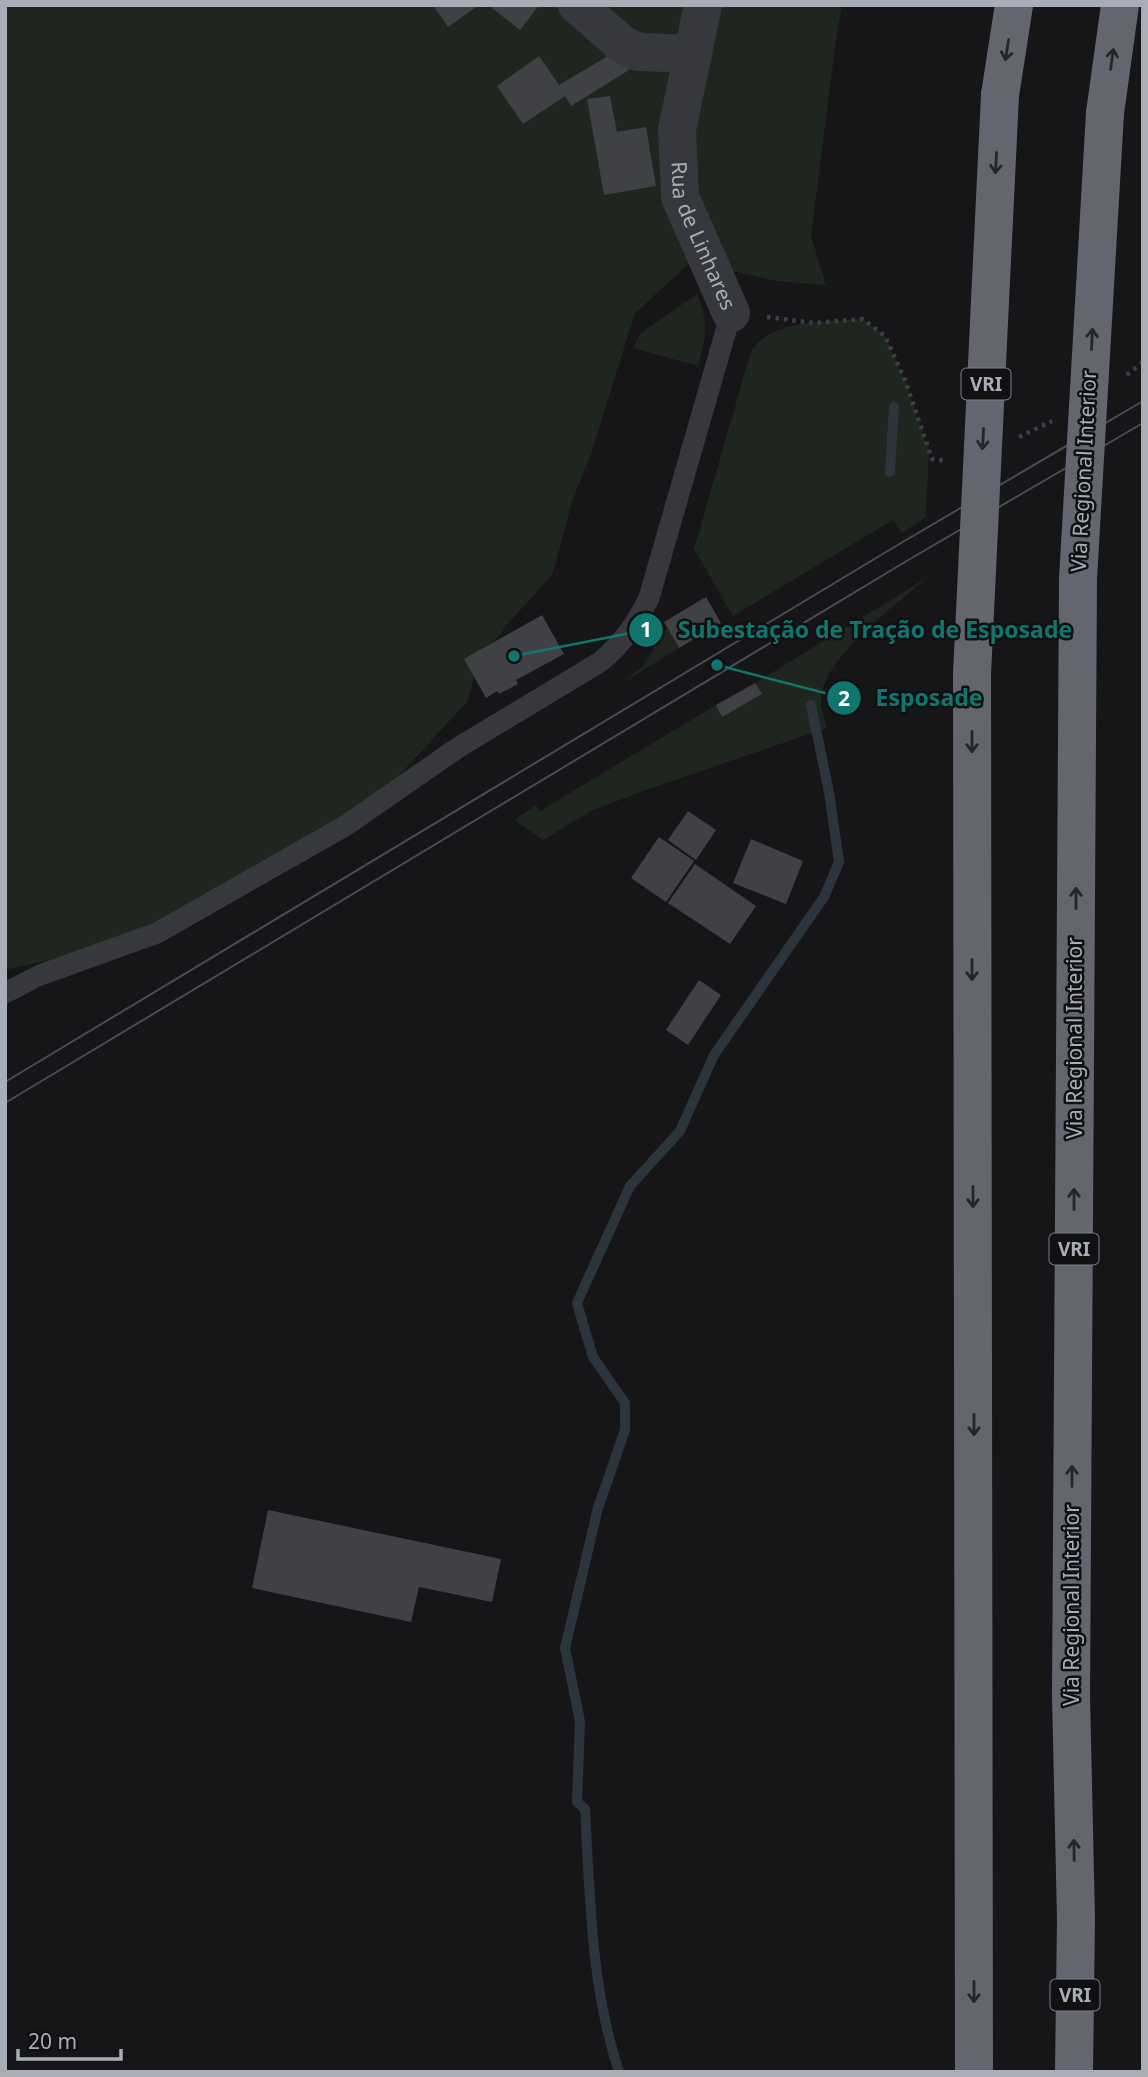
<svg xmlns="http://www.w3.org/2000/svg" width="1148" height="2077" font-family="'Noto Sans',sans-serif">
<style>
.green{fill:#1e261f}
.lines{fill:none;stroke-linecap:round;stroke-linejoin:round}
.stream{stroke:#2c353c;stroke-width:10}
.building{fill:#404145}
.path{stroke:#3d3f44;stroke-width:4.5;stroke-dasharray:3.5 5;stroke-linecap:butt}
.lane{stroke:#37383d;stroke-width:21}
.street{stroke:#37383d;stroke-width:38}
.highway{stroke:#63666e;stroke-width:38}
.tram{stroke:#4a4c52;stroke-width:2}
.highway-bridge{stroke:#63666e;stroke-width:38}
.oneway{stroke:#26262a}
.labels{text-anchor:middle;stroke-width:5;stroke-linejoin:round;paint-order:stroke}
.shield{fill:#111113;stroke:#7b7e86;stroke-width:2}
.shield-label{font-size:19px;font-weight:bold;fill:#a8adb8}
.street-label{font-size:21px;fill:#a8adb8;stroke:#111113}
.leader{fill:none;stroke:#0f766e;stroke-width:2.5}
.callout-dot{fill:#0f766e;stroke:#111113;stroke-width:2.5}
.mark-label{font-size:21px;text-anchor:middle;font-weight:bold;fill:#fff}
.callout-label{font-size:23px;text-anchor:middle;font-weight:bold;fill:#0f766e;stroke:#111113;stroke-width:5;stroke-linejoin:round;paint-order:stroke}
</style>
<rect width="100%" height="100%" fill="#161618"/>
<g class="green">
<polygon points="5,5 842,5 837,32 811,236 826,285 776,281 691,262 635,313 591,454 574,496 552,575 506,626 478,665 467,702 382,794 229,901 91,951 5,970"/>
<path d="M697 294C709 324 706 336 698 366L633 348 641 333Z"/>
<path d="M863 319 885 336 905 380 929 451 926 517 902 533 893 520 733 616 694 549 751 351C770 319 829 322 863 319Z"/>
<path d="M928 577C898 603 820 660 821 701 821 710 825 719 827 728L646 790 591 811 543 840 514 820 536 805 540 811 716 705 722 716 761 694 755 683Z"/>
<polygon points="667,628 679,648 624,682 642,667"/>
</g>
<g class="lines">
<g class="stream">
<polyline points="890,472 894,407"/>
<path d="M619 2072C591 1988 590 1897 585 1809L577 1802 580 1721 565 1648 598 1508 625 1430V1403L593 1357 577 1303 630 1186 680 1131 714 1055 824 897 839 862 829 792 811 705"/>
</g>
</g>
<g class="building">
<polygon points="433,5 479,5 448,27"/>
<polygon points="494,5 539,5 520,30 492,8"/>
<polygon points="613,53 629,70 571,106 565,96 523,124 497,86 539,56 559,85"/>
<polygon points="610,96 617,132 646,127 656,186 604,195 587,99"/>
<polygon points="706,597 721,623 679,648 664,622"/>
<polygon points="542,615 564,654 516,680 518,684 499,694 497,691 486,698 464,659"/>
<polygon points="755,683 762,694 722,717 716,705"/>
<polygon points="688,811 716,830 696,860 668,840"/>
<polygon points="659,837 694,861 666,902 631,878"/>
<polygon points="751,839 803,861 786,904 733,883"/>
<polygon points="695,864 756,906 730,944 668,903"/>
<polygon points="699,980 721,995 688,1045 666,1030"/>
<polygon points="268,1510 501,1559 492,1602 419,1587 411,1622 252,1588"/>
</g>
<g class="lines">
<g class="path">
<polyline points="767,317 814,323 863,319 885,336 905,380 932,459 946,461"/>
<polyline points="1127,375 1143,362"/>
<polyline points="1019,437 1052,421"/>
</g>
<path class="lane" d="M5 993 40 975 157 933 345 826 459 747 600 662C623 643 636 624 649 598L731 313"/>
<g class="street">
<polyline points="577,5 622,44 638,52 693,54"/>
<path id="s1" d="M703 5 677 130 680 197 731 313"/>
</g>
<g class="highway">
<polyline points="1000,95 1014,5"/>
<polyline points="1105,113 1120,5"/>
<polyline points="972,674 974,2072"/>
<polyline points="1074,2072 1076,1919 1071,1695 1078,579"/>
</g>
<g class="tram">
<polyline points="5,1082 901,543 1143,401"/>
<polyline points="5,1103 910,559 1143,423"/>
</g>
<g class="highway-bridge">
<polyline points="1078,579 1105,113"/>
<polyline points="972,674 1000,95"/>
</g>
</g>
<defs><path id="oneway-shaft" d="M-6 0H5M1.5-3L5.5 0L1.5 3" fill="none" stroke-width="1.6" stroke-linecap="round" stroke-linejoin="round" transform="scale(1.75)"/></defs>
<g class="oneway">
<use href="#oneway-shaft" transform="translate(1007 50) rotate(99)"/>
<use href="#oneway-shaft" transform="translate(1112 59) rotate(-82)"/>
<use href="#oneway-shaft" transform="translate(996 163) rotate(93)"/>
<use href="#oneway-shaft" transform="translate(1092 339) rotate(-87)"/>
<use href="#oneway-shaft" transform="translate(983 439) rotate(93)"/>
<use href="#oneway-shaft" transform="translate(972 742) rotate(90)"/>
<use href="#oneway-shaft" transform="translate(1076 898) rotate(-90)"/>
<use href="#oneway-shaft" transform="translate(972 970) rotate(90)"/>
<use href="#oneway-shaft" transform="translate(973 1197) rotate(90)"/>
<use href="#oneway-shaft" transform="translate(1074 1199) rotate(-90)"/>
<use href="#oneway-shaft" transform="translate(974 1425) rotate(90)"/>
<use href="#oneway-shaft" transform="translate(1072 1476) rotate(-90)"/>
<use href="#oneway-shaft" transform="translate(1074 1850) rotate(-91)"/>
<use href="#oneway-shaft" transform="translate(974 1992) rotate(90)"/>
</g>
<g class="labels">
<g class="shield">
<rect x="961.5" y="368.5" width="49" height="31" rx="5"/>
<rect x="1049.5" y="1233.5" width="49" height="31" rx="5"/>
<rect x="1050.5" y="1979.5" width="49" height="31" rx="5"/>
</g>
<g class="shield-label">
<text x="986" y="391">VRI</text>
<text x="1074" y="1256">VRI</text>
<text x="1075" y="2002">VRI</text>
</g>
<g class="street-label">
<text dy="7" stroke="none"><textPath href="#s1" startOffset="238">Rua de Linhares</textPath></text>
<text transform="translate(1084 471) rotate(-87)" y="7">Via Regional Interior</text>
<text transform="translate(1075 1038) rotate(-90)" y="7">Via Regional Interior</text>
<text transform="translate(1072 1605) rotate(-90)" y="7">Via Regional Interior</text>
</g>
</g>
<path class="leader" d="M514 656L646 630M717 665L844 698"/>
<g class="callout-dot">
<circle cx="514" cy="656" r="7"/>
<circle cx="717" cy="665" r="7"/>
<circle cx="646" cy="630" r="18"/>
<circle cx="844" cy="698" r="18"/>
</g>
<g class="mark-label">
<text x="646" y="637">1</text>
<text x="844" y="706">2</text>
</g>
<g class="callout-label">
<text x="875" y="638">Subestação de Tração de Esposade</text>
<text x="929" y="706">Esposade</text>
</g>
<rect width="1148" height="2077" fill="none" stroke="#a8adb8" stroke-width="14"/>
<path d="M18 2049v10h103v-10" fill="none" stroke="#a8adb8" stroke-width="3.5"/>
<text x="28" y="2049" font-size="21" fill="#a8adb8" stroke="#111113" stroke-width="5" paint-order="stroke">20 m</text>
</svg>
